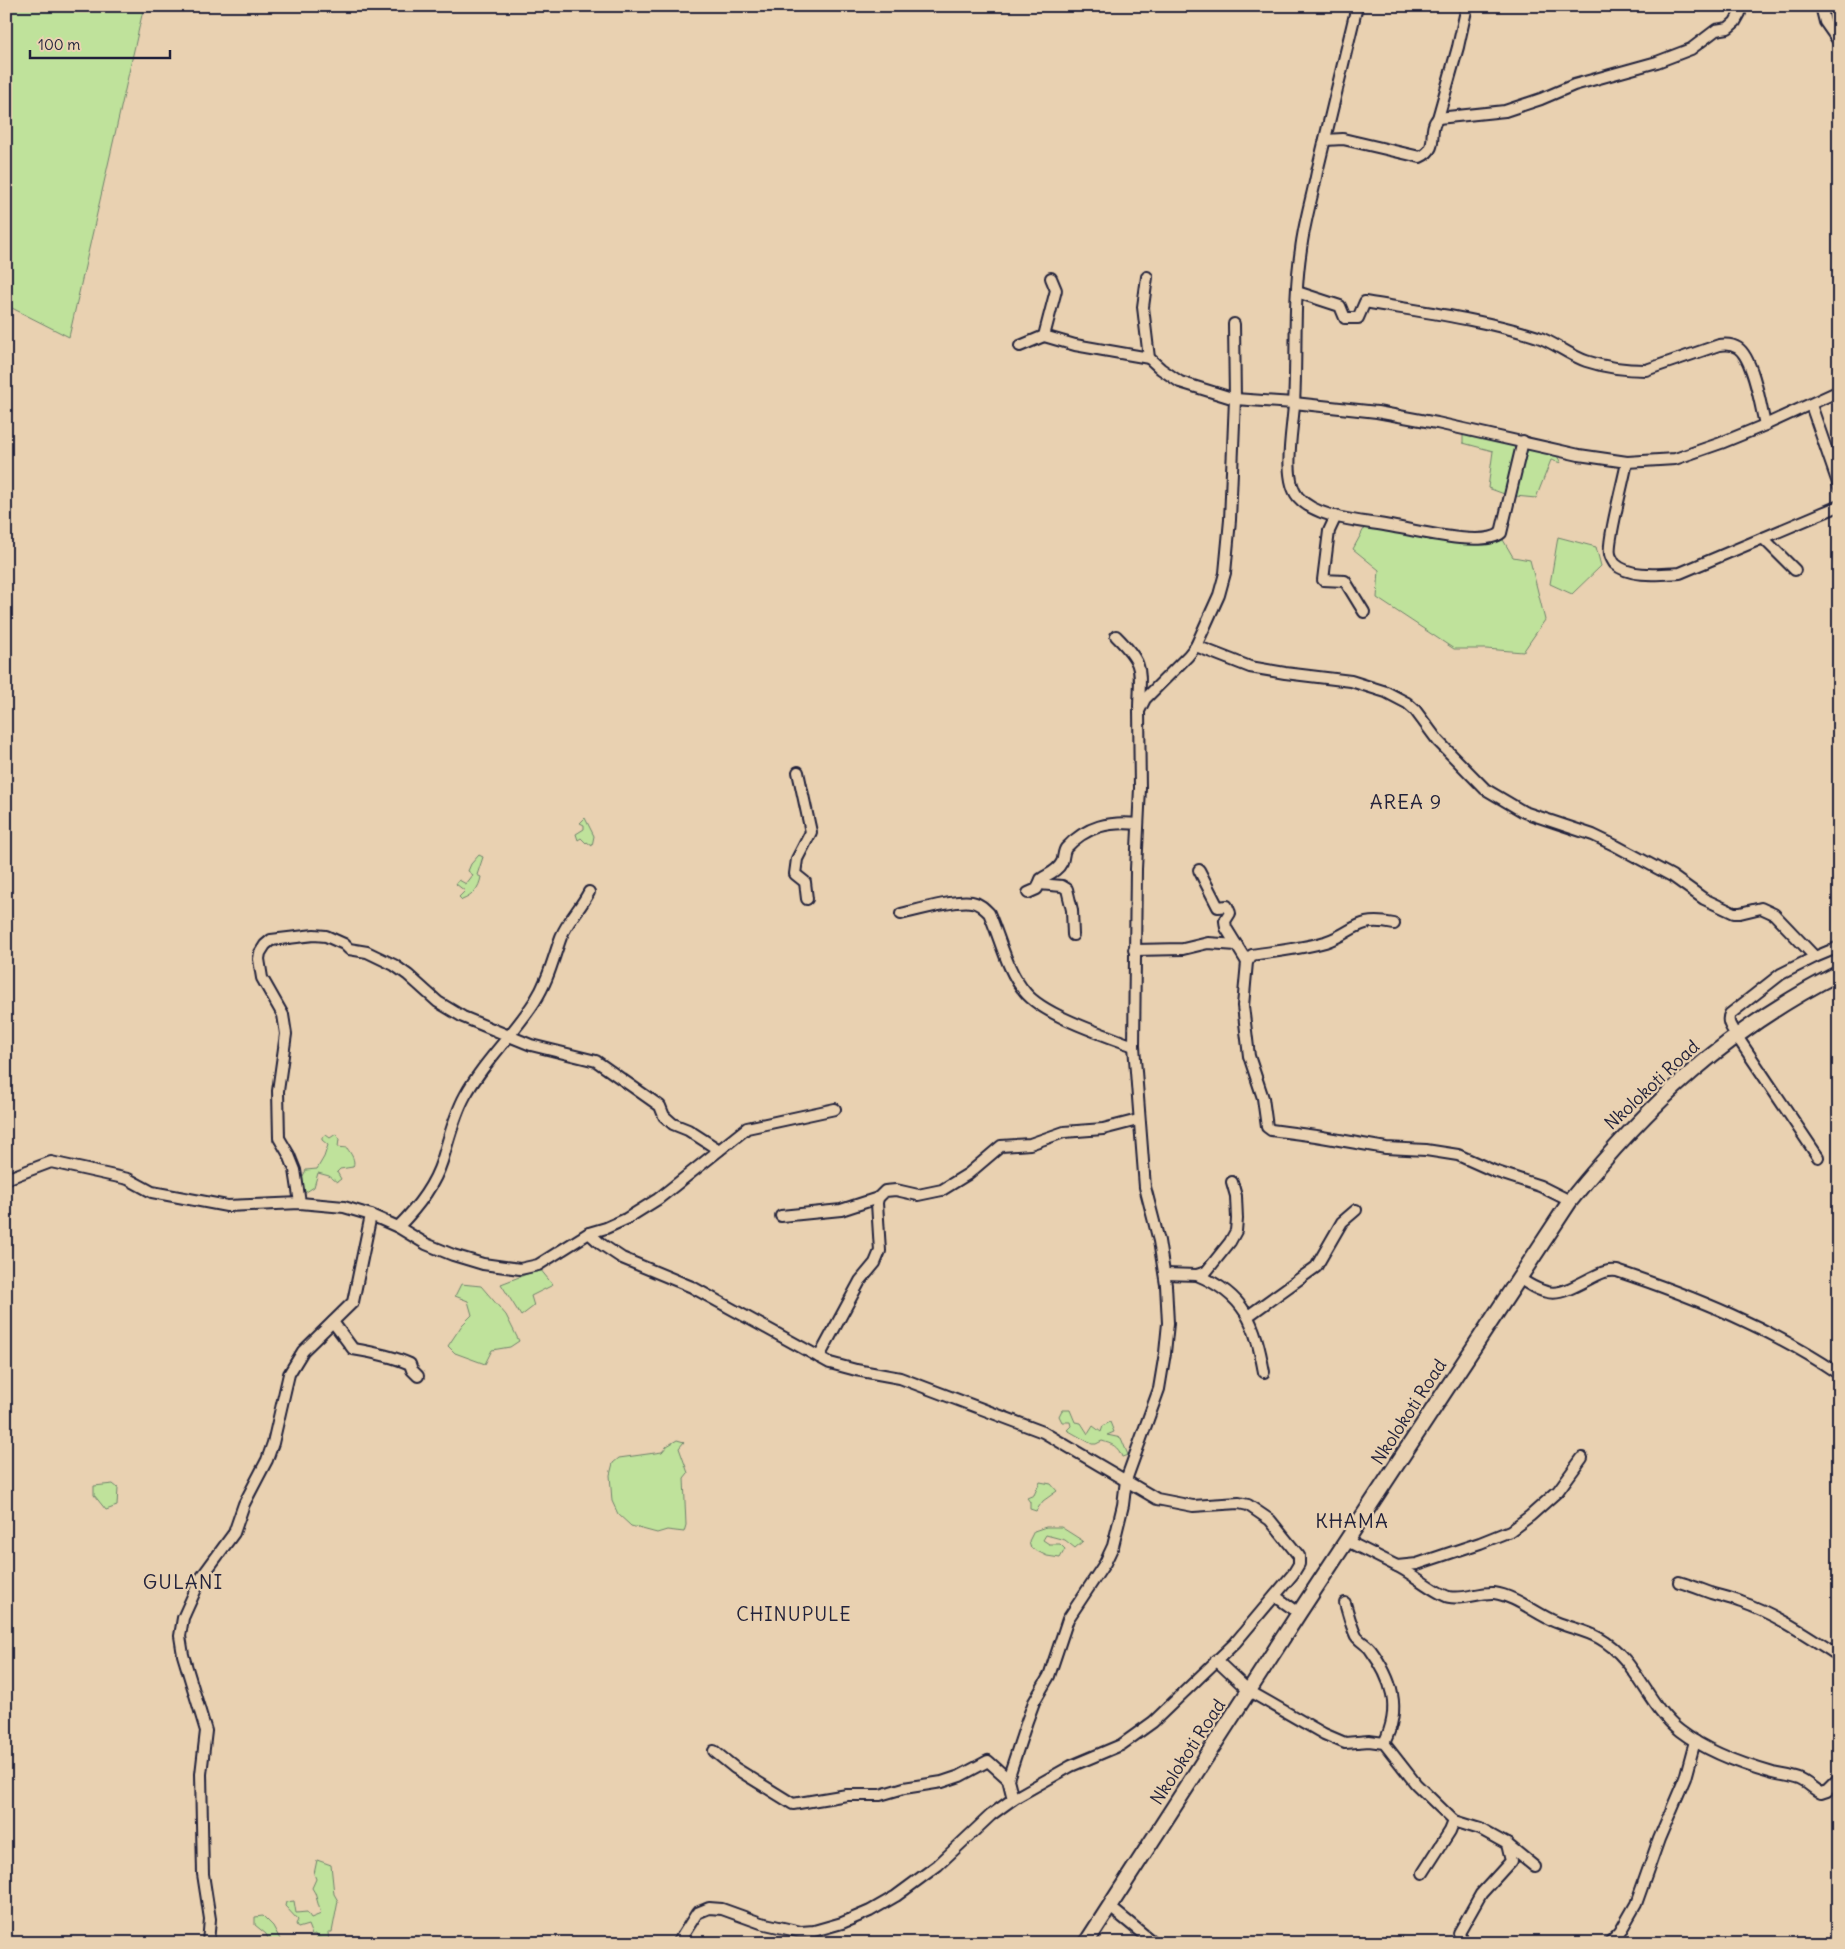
<svg xmlns="http://www.w3.org/2000/svg" width="1845" height="1949" font-family="Delius,sans-serif">
<style>
.green{fill:#bfe29b;stroke:#70826b}
.lines{fill:none;stroke-linecap:round;stroke-linejoin:round}
.street-casing{stroke:#22223b;stroke-width:14}
.secondary-casing{stroke:#22223b;stroke-width:18}
.street{stroke:#e9d1b1;stroke-width:10}
.secondary{stroke:#e9d1b1;stroke-width:14}
.labels{text-anchor:middle;stroke-width:4.5;stroke-linejoin:round;paint-order:stroke}
.street-label{font-size:18px;fill:#22223b;stroke:#e9d1b1}
.neighbourhood-label{font-size:19px;letter-spacing:1px;fill:#22223b;stroke:#e9d1b1}
.quarter-label{font-size:20px;letter-spacing:1px;fill:#22223b;stroke:#e9d1b1}
</style>
<rect width="100%" height="100%" fill="#e9d1b1"/>
<filter id="ink" filterUnits="userSpaceOnUse"><feTurbulence type="fractalNoise" baseFrequency=".02" numOctaves="2"/><feDisplacementMap in="SourceGraphic" scale="10" xChannelSelector="R" yChannelSelector="G"/><feConvolveMatrix kernelMatrix="1 2 1 2 8 2 1 2 1" color-interpolation-filters="sRGB"/></filter>
<g filter="url(#ink)">
<g class="green">
<polygon points="6,6 144,6 69,337 6,305"/>
<polygon points="1463,433 1518,444 1507,495 1488,488 1493,451 1463,443"/>
<polygon points="1526,446 1555,452 1561,463 1551,460 1536,498 1515,496"/>
<polygon points="1366,525 1465,544 1502,538 1513,557 1530,560 1545,620 1523,652 1486,649 1454,649 1377,598 1379,570 1353,549"/>
<polygon points="1558,537 1596,547 1601,566 1572,594 1550,584"/>
<polygon points="585,818 594,836 592,846 587,842 586,843 581,838 578,840 576,834 584,829 584,825 580,823"/>
<path d="M479 855 483 857 477 875 481 877C479 888 473 896 462 900L459 897 465 891 456 884 459 880 466 884 473 875 468 871 471 864Z"/>
<path d="M336 1134 339 1139 338 1147 347 1148C351 1154 356 1160 353 1167L340 1169 337 1172 341 1179 337 1182 329 1176 318 1173 314 1187 303 1194 299 1184 306 1170 317 1169 324 1157 328 1145 322 1140V1137L326 1135 330 1138Z"/>
<polygon points="540,1269 553,1285 531,1296 534,1306 521,1316 501,1284"/>
<polygon points="461,1284 481,1286 506,1315 519,1341 510,1347 492,1350 485,1364 455,1353 448,1346 462,1325 472,1315 468,1301 455,1296"/>
<path d="M1062 1410H1070L1075 1422 1081 1423 1088 1434 1093 1426 1101 1432 1103 1426 1110 1422 1114 1432 1107 1435 1121 1438 1128 1455 1122 1457C1118 1446 1112 1444 1102 1441L1096 1444H1092L1067 1430 1071 1426 1070 1422H1062L1059 1416Z"/>
<polygon points="677,1440 684,1442 679,1448 688,1473 684,1478 686,1525 684,1532 667,1530 657,1533 631,1526 618,1514 612,1501 610,1475 613,1463 619,1458 662,1452 667,1446"/>
<polygon points="1040,1482 1051,1484 1057,1491 1043,1501 1036,1511 1030,1509 1030,1502 1027,1498 1034,1495"/>
<polygon points="113,1484 118,1488 117,1506 106,1510 94,1495 94,1486"/>
<polygon points="1046,1527 1061,1527 1083,1541 1075,1548 1065,1540 1046,1535 1043,1540 1049,1544 1060,1544 1065,1549 1060,1558 1047,1556 1031,1548 1029,1541 1034,1531"/>
<polygon points="317,1860 331,1865 334,1894 338,1901 332,1932 328,1932 329,1943 323,1943 323,1939 317,1939 315,1934 312,1935 308,1925 298,1928 296,1924 298,1920 285,1906 286,1902 294,1901 296,1913 307,1912 311,1918 321,1914 315,1893 312,1888 316,1879 314,1874"/>
<polygon points="263,1916 273,1926 282,1943 270,1943 266,1934 255,1925 255,1917"/>
</g>
<g class="lines">
<defs>
<g id="street">
<path d="M1357 6C1344 61 1330 116 1317 172 1312 198 1304 223 1301 249 1293 301 1297 353 1294 404 1293 428 1282 478 1298 497 1317 519 1363 521 1390 526 1414 530 1483 548 1501 533L1523 441"/>
<polyline points="1821,6 1825,22 1839,42"/>
<polyline points="1438,118 1505,111 1541,99 1574,85 1657,62 1691,49 1716,30 1728,28 1735,22 1740,13 1740,6"/>
<path d="M1325 140 1343 139 1420 157C1441 148 1426 131 1438 118L1458 47 1467 6"/>
<polyline points="1147,277 1143,307 1149,358 1161,369 1180,382 1235,399 1294,403 1377,412 1437,423 1579,455 1627,462 1675,459 1721,443 1765,425 1839,391"/>
<path d="M1297 292 1340 306 1345 318H1358L1365 302C1423 312 1482 319 1538 337 1555 343 1569 355 1586 361 1604 367 1627 370 1646 370L1719 345C1725 344 1732 344 1738 348 1753 358 1761 407 1765 425"/>
<polyline points="1044,336 1075,345 1149,358"/>
<polyline points="1020,346 1044,336 1056,290 1051,278"/>
<polyline points="1811,405 1839,486"/>
<path d="M1627 462C1624 479 1607 542 1610 554 1610 556 1614 563 1615 564 1630 578 1661 574 1680 573L1839 506"/>
<polyline points="1336,516 1329,531 1323,580 1345,581 1364,612"/>
<polyline points="1763,538 1795,570"/>
<path d="M1116 636C1145 665 1140 669 1139 707"/>
<polyline points="1196,646 1250,667 1285,673 1351,681 1386,692 1407,703 1415,710 1438,741 1485,789 1524,812 1593,835 1616,846 1672,876 1704,899 1734,913 1740,913 1761,908 1774,914 1815,957"/>
<polyline points="798,772 811,832 797,859 795,874 805,882 807,899"/>
<polyline points="1199,870 1218,907 1227,906 1230,913 1225,921 1226,928 1247,962"/>
<polyline points="1039,884 1062,886 1067,889 1072,910 1073,935"/>
<path d="M1028 893 1037 889 1041 879C1048 874 1057 872 1062 862 1064 857 1063 852 1066 848 1086 826 1110 821 1138 824"/>
<path d="M901 914C918 910 956 899 972 902 979 903 984 908 989 913 1000 938 1007 971 1025 992 1043 1015 1105 1035 1134 1046"/>
<path d="M1394 924C1355 916 1356 932 1325 942 1301 949 1276 951 1252 955L1247 962 1243 1006 1249 1056 1263 1098 1267 1127 1271 1130 1316 1136 1386 1148 1426 1150 1458 1155 1494 1171 1540 1186 1570 1201"/>
<polyline points="1134,950 1183,949 1208,943 1237,945"/>
<path d="M1818 1157 1736 1035C1732 1028 1726 1022 1730 1014L1781 974 1815 957 1839 947"/>
<polyline points="6,1179 51,1162 128,1179 152,1192 227,1206 300,1203 344,1207 371,1215 398,1227 426,1244 453,1255 483,1264 520,1269 538,1265 589,1233 606,1228 626,1219 658,1199 747,1128 835,1109"/>
<polyline points="300,1203 295,1170 289,1155 279,1138 278,1091 286,1034 283,1015 262,978 259,959 260,953 265,945 271,940 314,935 326,936 344,944 349,949 367,952 394,965 408,975 438,1002 463,1017 531,1045 596,1061 660,1106 664,1116 673,1124 688,1130 719,1150"/>
<polyline points="781,1216 841,1210 878,1198"/>
<path d="M398 1227C417 1208 434 1186 442 1161 449 1139 454 1116 465 1096 484 1061 514 1034 535 1001 548 981 553 959 561 937 568 920 581 908 589 892"/>
<polyline points="589,1233 601,1244 622,1258 692,1287 830,1363 856,1370 900,1378 1043,1432 1157,1499 1193,1506 1239,1503 1248,1505 1270,1520 1299,1556 1299,1564 1293,1574 1235,1643 1153,1722 1121,1745 1071,1766 1013,1799 991,1815 938,1865 896,1896 870,1911 842,1923 814,1931 801,1932 761,1923 722,1909 709,1908 697,1913 678,1943"/>
<polyline points="1165,1274 1197,1275 1206,1272 1230,1242 1236,1231 1237,1219 1236,1196 1232,1182"/>
<path d="M1197 1275C1246 1295 1255 1324 1264 1372"/>
<path d="M1519 1278C1551 1300 1558 1295 1591 1278 1601 1273 1606 1270 1617 1271 1695 1297 1771 1328 1839 1374"/>
<polyline points="1248,1316 1316,1267 1342,1222 1356,1210"/>
<path d="M333 1322 353 1349C372 1352 392 1356 410 1364L412 1370 418 1376"/>
<polyline points="819,1357 860,1281 875,1263 880,1251 877,1203 878,1198 885,1191 896,1190 918,1195 942,1190 968,1174 1001,1146 1030,1144 1064,1132 1103,1129 1138,1120"/>
<polyline points="1347,1541 1397,1566 1417,1564 1480,1543 1510,1531 1530,1516 1558,1491 1582,1458"/>
<path d="M1397 1566C1412 1573 1436 1594 1449 1597 1463 1600 1480 1592 1494 1593 1516 1596 1536 1614 1556 1622 1570 1628 1585 1630 1599 1638 1637 1659 1646 1704 1680 1731 1706 1751 1741 1764 1773 1773 1781 1775 1790 1776 1799 1779 1807 1782 1813 1789 1821 1793L1827 1791 1839 1779"/>
<path d="M1679 1582C1690 1585 1700 1589 1711 1593 1721 1596 1731 1598 1741 1602 1776 1614 1808 1636 1839 1656"/>
<polyline points="1275,1596 1299,1613"/>
<path d="M1345 1603C1348 1613 1351 1626 1356 1636 1359 1641 1366 1644 1370 1649 1392 1679 1402 1708 1384 1743"/>
<polyline points="1216,1660 1249,1691 1324,1734 1345,1743 1369,1741 1384,1743 1416,1784 1454,1821 1480,1829 1507,1844 1535,1867"/>
<polyline points="714,1751 735,1768 793,1804 847,1795 880,1795 904,1788 942,1782 960,1776 988,1761 1008,1779"/>
<polyline points="1013,1799 1008,1779 1027,1721 1034,1702 1049,1676 1068,1619 1105,1563 1113,1546 1123,1505 1126,1480 1159,1389 1165,1353 1168,1323 1166,1285 1159,1241 1145,1187 1134,1046 1136,869 1140,788 1139,711 1145,699 1188,656 1196,646 1219,595 1225,573 1230,520 1235,399 1234,324"/>
<polyline points="1423,1873 1450,1831 1454,1821"/>
<polyline points="1110,1907 1154,1943"/>
<polyline points="208,1943 210,1919 203,1874 201,1774 206,1731 183,1655 180,1636 183,1618 201,1578 234,1533 244,1504 267,1460 273,1443 289,1374 303,1351 353,1302 371,1215"/>
<polyline points="1463,1943 1459,1933 1481,1894 1511,1861 1507,1844"/>
<polyline points="1609,1943 1620,1932 1636,1904 1659,1839 1685,1778 1695,1741"/>
</g>
<path id="secondary" d="M1086 1943 1299 1613 1570 1201C1647 1105 1728 1029 1839 973"/>
</defs>
<use href="#street" class="street-casing"/>
<use href="#secondary" class="secondary-casing"/>
<use href="#street" class="street"/>
<use href="#secondary" class="secondary"/>
</g>
</g>
<g class="labels">
<g class="street-label">
<text transform="translate(1652 1085) rotate(-43)" y="6">Nkolokoti Road</text>
<text transform="translate(1409 1412) rotate(-57)" y="6">Nkolokoti Road</text>
<text transform="translate(1188 1752) rotate(-57)" y="6">Nkolokoti Road</text>
</g>
<g class="neighbourhood-label">
<text x="794" y="1621">CHINUPULE</text>
</g>
<g class="quarter-label">
<text x="1406" y="809">AREA 9</text>
<text x="1352" y="1528">KHAMA</text>
<text x="183" y="1589">GULANI</text>
</g>
</g>
<rect width="1845" height="1949" fill="none" stroke="#e9d1b1" stroke-width="25"/>
<rect x="12" y="12" width="1820" height="1924" fill="none" stroke="#22223b" stroke-width="2" filter="url(#ink)"/>
<path d="M30 50v8h140v-8" fill="none" stroke="#22223b" stroke-width="2.5"/>
<text x="38" y="50" font-size="15" fill="#22223b" stroke="#e9d1b1" stroke-width="4" paint-order="stroke">100 m</text>
</svg>
